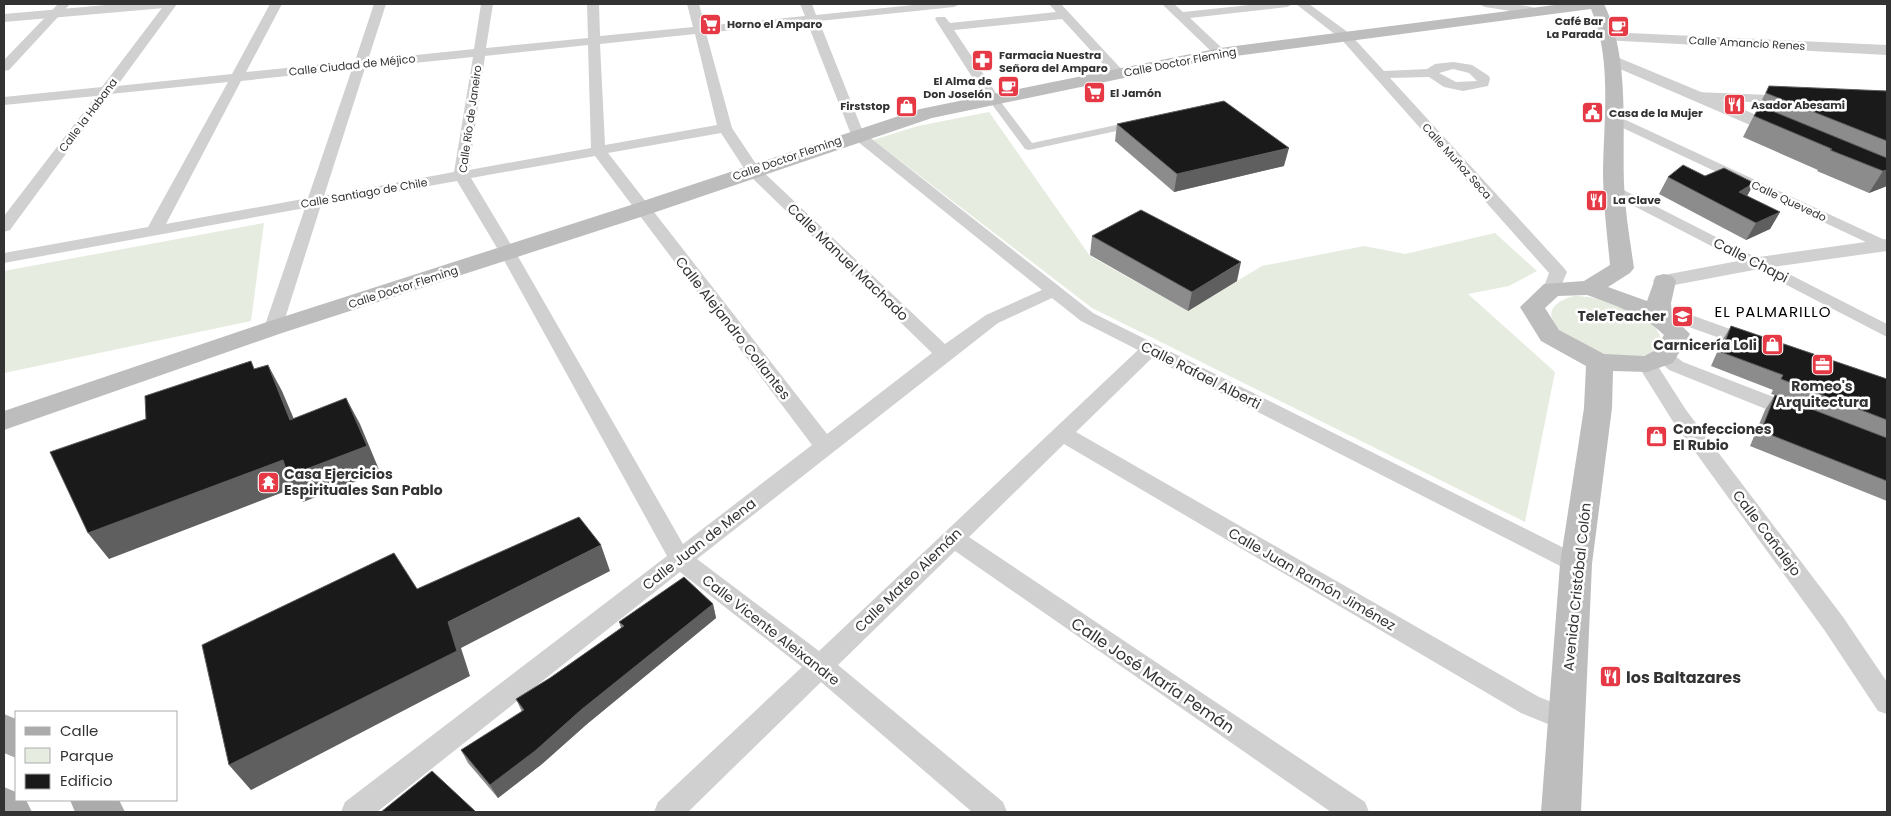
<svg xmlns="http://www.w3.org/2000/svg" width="1891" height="816" font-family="Poppins,sans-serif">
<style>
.green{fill:#e6ecdf}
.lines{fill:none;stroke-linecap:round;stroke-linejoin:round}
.pedestrian{fill:#d0d0d0;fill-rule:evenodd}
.minor{fill:#d0d0d0;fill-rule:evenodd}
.tertiary{fill:#d0d0d0;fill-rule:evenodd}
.secondary{fill:#bdbdbd;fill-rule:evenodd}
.primary{fill:#ababab;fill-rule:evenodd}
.wall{fill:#8c8c8c}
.shaded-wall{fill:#5f5f5f}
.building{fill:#1a1a1a;stroke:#5f5f5f}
.labels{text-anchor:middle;stroke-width:5;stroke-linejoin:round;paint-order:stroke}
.far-poi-label{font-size:11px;font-weight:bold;fill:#333;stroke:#fff;text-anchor:start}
.far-street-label{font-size:11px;fill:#333;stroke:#fff}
.street-label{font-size:14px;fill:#333;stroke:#fff}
.poi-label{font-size:14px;font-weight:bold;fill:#333;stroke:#fff;text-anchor:end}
.neighbourhood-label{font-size:15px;letter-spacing:1px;fill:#000;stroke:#fff}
.near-street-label{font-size:16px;fill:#333;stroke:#fff}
.near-poi-label{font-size:16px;font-weight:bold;fill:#333;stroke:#fff;text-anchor:start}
</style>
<rect width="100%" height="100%" fill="#fff"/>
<g class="green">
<polygon points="989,112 1090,256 1188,311 1262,266 1364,246 1405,254 1495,233 1537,271 1509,286 1468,294 1555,372 1525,522 1092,308 873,140 918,126"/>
<polygon points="264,223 251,321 4,373 4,271"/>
<path d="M1574 296C1601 296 1657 311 1662 343 1631 388 1499 316 1574 296Z"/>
</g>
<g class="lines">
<polygon class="pedestrian" points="993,96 997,97 1032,143 1135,121 1140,124 1135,127 1029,150 1025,149 988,99"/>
<g class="minor">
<polygon points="58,4 70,4 9,70 4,71 4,60"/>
<path d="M165 4H177L117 86 232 74 270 4H282L246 72 355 61 374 4H386L368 60 474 49 481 4H493L486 48 588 38 587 4H599L600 36 693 27 687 4H699L705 26 805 16 800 4H812L816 15 923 4H960L954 7 819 21 863 132 1093 313 1584 558 1588 564 1584 570 1576 573 1568 570 1152 358 1076 432 1539 697 1574 711 1578 719 1574 727 1565 731 1521 713 1064 444 969 537 1365 802 1369 812H1331L955 551 838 665 1003 802 1007 812H972L821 682 688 812H654L658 802 802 667 680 572 377 812H341L345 802 667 556 500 253 457 181 321 205 282 328 279 332H267L264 328 305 208 4 263V253L148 227 228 82 110 94 10 230 4 232V216L96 96 4 105V97L102 87ZM807 22 852 137 1042 290 986 315 945 344 758 167 732 128 706 33ZM695 34 717 125 605 145 600 44ZM588 45 591 148 469 170 485 56ZM473 57 454 172 324 196 365 68ZM352 69 308 198 166 224 241 81ZM721 133 747 173 932 353 827 434 608 153ZM595 156 812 445 683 544 516 253 471 178ZM1052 298 1081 321 1138 350 819 651 697 559 998 323Z"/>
<polygon points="1049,4 1061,4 1126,74 1120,78 1115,77 1062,19 954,30 1000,99 998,102 988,102 935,19 937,17 945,17 950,23 1056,12"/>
<polygon points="1162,4 1174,4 1183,12 1259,4 1293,4 1287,7 1190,18 1224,50 1226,53 1220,57 1216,56"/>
<path d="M1296 4H1309L1349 33 1384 71 1427 69 1435 64 1453 62 1472 65 1489 76 1490 79 1488 86 1463 91 1444 87 1429 77 1390 78 1564 268 1567 272 1558 293H1546L1543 289 1549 273 1341 39ZM1453 69 1469 73 1477 81 1456 82 1439 73Z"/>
<path d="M1479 4C1493 3 1533 3 1542 12L1536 15 1485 7Z"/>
<polygon points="1696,92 1790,96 1797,100 1790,104 1691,99 1689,96 1691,93"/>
<polygon points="1613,114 1887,241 1887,252 1608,121 1606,118 1608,115"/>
<polygon points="1614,185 1887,324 1887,337 1609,193 1606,190 1609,187"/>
<polygon points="1666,315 1694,316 1758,339 1760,343 1758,347 1751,349 1686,326 1660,325 1657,321 1660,317"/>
<polygon points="1664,351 1671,353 1683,362 1802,408 1805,413 1802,418 1795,420 1788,418 1669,370 1655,357 1657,353"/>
<polygon points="1647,358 1654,360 1686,410 1843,617 1887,682 1887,714 1878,711 1825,631 1672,420 1637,364 1640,360"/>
</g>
<g class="tertiary">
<polygon points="118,4 172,4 165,8 4,22 4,14"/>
<polygon points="1607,32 1887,45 1887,55 1602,40 1599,37 1602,34"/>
<polygon points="1612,55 1790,129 1793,133 1790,137 1778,137 1606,63 1604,60 1606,57"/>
<polygon points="1887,239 1887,251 1759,269 1664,287 1656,286 1653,281 1656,276 1664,275 1759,257"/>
</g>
<path class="secondary" d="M1562 4H1604C1630 58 1622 125 1624 184 1625 212 1630 240 1634 268L1630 273 1608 287 1647 301 1656 276 1664 274 1672 276 1676 281 1671 303 1672 316 1690 334 1673 363 1647 372 1613 371 1612 408 1592 564 1581 812H1541L1560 564 1584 408 1586 366 1541 341 1520 307 1544 284 1584 281 1610 265C1607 233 1603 202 1603 169 1604 118 1612 58 1591 9L1220 58 932 118 650 214 282 333 4 430V411L264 323 634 204 920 109 1220 48ZM1587 295C1614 305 1643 314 1664 335L1654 351 1644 356 1604 354 1559 330 1545 308 1558 296Z"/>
<g class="primary">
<polygon points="4,714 16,719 16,758 4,753"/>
<polygon points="4,787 16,792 16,800 26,800 32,812 4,812"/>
<polygon points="70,800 119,800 125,812 75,812"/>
</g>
</g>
<g class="wall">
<polygon points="1769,86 1887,91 1887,186 1869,193 1817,171 1818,170 1743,137"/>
<polygon points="1117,124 1284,166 1174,192 1115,141"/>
<polygon points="1705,176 1754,183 1747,196 1780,212 1770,229 1746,240 1659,194 1668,177"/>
<polygon points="1092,236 1237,281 1188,311 1090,255"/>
<polygon points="1731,326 1887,379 1887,501 1750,446 1765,410 1775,395 1771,394 1773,390 1711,366 1722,341"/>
<polygon points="713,604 716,618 587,724 542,764 498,798 468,763 461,750 522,712 516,699 550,678 621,628 619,622"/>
</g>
<g class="shaded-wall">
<polygon points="1289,148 1284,166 1174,192 1177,174"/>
<polygon points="1887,170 1887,186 1869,193 1883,171"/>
<polygon points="1754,183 1745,200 1739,192"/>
<polygon points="1780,212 1770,229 1746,240 1756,223"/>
<polygon points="1241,262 1237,281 1188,311 1192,292"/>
<polygon points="268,365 282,391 305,445 290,420"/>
<polygon points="346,398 360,424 380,472 303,502 294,488 109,559 88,533"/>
<polygon points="601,545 610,571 461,648 470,676 251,790 229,765 448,622"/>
<polygon points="713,604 716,618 587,724 542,764 498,798 490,785 581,710"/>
</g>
<g class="building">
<polygon points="1769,86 1887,91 1887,141 1766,93"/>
<polygon points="1224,101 1289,148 1177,174 1117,124"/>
<polygon points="1760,106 1887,158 1887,170 1883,171 1830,150 1832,149 1754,116"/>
<polygon points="1683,165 1705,176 1724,168 1754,183 1739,192 1780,212 1756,223 1668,177"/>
<polygon points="1141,210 1241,262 1192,292 1092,236"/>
<polygon points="1731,326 1887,379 1887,420 1781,379 1783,375 1721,352"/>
<polygon points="251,361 254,369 268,365 290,420 346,398 367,446 288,476 283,460 88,533 50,452 146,419 145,396"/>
<polygon points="1775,395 1887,438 1887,481 1761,431"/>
<polygon points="579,517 601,545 448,622 457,651 229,765 202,645 394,553 417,589"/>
<polygon points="684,577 713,604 581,710 535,751 490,785 461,750 524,710 516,699 550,678 624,626 619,622"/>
<polygon points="432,771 476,812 381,812"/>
</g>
<defs>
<symbol id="supermarket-square" viewBox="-11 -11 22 22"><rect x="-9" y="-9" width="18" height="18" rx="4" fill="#e63946" stroke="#fff"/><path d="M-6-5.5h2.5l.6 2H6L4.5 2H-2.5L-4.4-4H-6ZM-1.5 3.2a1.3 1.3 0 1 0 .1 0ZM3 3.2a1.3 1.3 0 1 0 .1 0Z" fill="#fff"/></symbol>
<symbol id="cafe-square" viewBox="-11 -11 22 22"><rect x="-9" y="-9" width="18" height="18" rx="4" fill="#e63946" stroke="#fff"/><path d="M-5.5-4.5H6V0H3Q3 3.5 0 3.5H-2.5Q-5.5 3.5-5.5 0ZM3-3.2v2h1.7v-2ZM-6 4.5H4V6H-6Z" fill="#fff"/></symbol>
<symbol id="pharmacy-square" viewBox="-11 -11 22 22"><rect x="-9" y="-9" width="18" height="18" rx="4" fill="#e63946" stroke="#fff"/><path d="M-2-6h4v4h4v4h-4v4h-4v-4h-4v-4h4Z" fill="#fff"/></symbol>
<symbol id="restaurant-square" viewBox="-11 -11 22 22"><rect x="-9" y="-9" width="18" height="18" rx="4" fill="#e63946" stroke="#fff"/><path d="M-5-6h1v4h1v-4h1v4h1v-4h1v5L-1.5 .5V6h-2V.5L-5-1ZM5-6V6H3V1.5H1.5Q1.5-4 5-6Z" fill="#fff"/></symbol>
<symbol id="shop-square" viewBox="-11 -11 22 22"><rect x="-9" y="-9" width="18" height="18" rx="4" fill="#e63946" stroke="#fff"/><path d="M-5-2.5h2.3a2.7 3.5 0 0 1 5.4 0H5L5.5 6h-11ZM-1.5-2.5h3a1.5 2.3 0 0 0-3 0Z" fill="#fff"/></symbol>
<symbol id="civic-square" viewBox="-11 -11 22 22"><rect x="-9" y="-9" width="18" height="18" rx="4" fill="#e63946" stroke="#fff"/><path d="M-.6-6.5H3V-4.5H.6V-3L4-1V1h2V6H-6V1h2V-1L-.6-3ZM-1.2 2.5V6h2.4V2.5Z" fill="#fff"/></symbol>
<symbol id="school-square" viewBox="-11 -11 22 22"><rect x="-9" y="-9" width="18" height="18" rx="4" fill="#e63946" stroke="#fff"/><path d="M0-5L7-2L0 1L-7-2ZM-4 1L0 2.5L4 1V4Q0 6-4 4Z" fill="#fff"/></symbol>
<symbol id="office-square" viewBox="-11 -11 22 22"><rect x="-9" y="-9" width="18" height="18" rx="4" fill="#e63946" stroke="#fff"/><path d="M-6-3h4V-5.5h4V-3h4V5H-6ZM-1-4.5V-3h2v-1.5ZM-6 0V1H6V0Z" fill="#fff"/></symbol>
<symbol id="temple-square" viewBox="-11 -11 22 22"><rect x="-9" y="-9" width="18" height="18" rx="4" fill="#e63946" stroke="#fff"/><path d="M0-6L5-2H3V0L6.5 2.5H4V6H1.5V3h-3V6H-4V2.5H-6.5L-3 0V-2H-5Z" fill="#fff"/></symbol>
</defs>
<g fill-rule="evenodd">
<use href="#supermarket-square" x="698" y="12" width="25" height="25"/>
<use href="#cafe-square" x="1606" y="14" width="25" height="25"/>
<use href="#pharmacy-square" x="970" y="48" width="25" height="25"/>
<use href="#cafe-square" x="996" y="74" width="25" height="25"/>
<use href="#supermarket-square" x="1082" y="80" width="25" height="25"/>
<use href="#restaurant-square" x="1722" y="92" width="25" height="25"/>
<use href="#shop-square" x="894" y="94" width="25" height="25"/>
<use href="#civic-square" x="1580" y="100" width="25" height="25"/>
<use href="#restaurant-square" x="1584" y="188" width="25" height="25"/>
<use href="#school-square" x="1670" y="304" width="25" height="25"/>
<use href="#shop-square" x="1760" y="332" width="25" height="25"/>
<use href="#office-square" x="1810" y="352" width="25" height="25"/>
<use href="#shop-square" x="1644" y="424" width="25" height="25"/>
<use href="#temple-square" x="256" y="470" width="25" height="25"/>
<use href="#restaurant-square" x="1598" y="664" width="25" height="25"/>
</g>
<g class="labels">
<g class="far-poi-label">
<text x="1603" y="25" text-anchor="end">Café Bar<tspan x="1603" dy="13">La Parada</tspan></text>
<text x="727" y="28">Horno el Amparo</text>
<text x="999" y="59">Farmacia Nuestra<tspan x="999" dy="13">Señora del Amparo</tspan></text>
<text x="992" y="85" text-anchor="end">El Alma de<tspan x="992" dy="13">Don Joselón</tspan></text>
<text x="1110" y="97">El Jamón</text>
<text x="1751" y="109">Asador Abesami</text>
<text x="890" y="110" text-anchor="end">Firststop</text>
<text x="1609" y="117">Casa de la Mujer</text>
<text x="1613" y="204">La Clave</text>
</g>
<g class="far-street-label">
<text transform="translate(1747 43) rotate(3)" y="4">Calle Amancio Renes</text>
<text transform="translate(1180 62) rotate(-11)" y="4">Calle Doctor Fleming</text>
<text transform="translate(352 65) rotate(-6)" y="4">Calle Ciudad de Méjico</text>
<text transform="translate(88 115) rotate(-53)" y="4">Calle la Habana</text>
<text transform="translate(470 119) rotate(-82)" y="4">Calle Río de Janeiro</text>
<text transform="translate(787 158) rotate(-19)" y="4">Calle Doctor Fleming</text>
<text transform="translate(1457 161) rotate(48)" y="4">Calle Muñoz Seca</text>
<text transform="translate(364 193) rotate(-10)" y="4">Calle Santiago de Chile</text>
<text transform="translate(1789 201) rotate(25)" y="4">Calle Quevedo</text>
<text transform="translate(403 287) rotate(-18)" y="4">Calle Doctor Fleming</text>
</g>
<g class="street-label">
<text transform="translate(1751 260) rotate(27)" y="5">Calle Chapi</text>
<text transform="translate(848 262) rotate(44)" y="5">Calle Manuel Machado</text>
<text transform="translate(733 328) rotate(52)" y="5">Calle Alejandro Collantes</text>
<text transform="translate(1201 375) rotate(27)" y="5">Calle Rafael Alberti</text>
<text transform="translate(1767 533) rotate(53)" y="5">Calle Cañalejo</text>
<text transform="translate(699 544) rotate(-38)" y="5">Calle Juan de Mena</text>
<text transform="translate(1312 579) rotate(30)" y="5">Calle Juan Ramón Jiménez</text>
<text transform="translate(908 580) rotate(-44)" y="5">Calle Mateo Alemán</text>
<text transform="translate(1577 587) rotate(-84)" y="5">Avenida Cristóbal Colón</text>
<text transform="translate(771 630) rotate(38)" y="5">Calle Vicente Aleixandre</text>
</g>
<g class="poi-label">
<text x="1666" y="321">TeleTeacher</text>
<text x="1757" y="350">Carnicería Loli</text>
<text x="1822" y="391" text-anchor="middle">Romeo's<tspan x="1822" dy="16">Arquitectura</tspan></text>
<text x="1673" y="434" text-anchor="start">Confecciones<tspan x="1673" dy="16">El Rubio</tspan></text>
<text x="284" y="479" text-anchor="start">Casa Ejercicios<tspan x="284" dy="16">Espirituales San Pablo</tspan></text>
</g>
<g class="neighbourhood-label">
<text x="1773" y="317">EL PALMARILLO</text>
</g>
<g class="near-street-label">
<text transform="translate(1153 675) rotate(34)" y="6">Calle José María Pemán</text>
</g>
<g class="near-poi-label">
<text x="1626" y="683">los Baltazares</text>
</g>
</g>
<rect width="1891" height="816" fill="none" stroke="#333333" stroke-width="10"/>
<rect x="15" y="711" width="162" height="90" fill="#ffffff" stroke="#adadad"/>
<rect x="25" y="727" width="25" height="8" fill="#ababab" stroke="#adadad"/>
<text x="60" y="736" font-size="15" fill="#333333">Calle</text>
<rect x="25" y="748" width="25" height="15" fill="#e6ecdf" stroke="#adadad"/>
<text x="60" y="761" font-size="15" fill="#333333">Parque</text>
<rect x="25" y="774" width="25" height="15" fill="#1a1a1a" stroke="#adadad"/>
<text x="60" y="786" font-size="15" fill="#333333">Edificio</text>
</svg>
